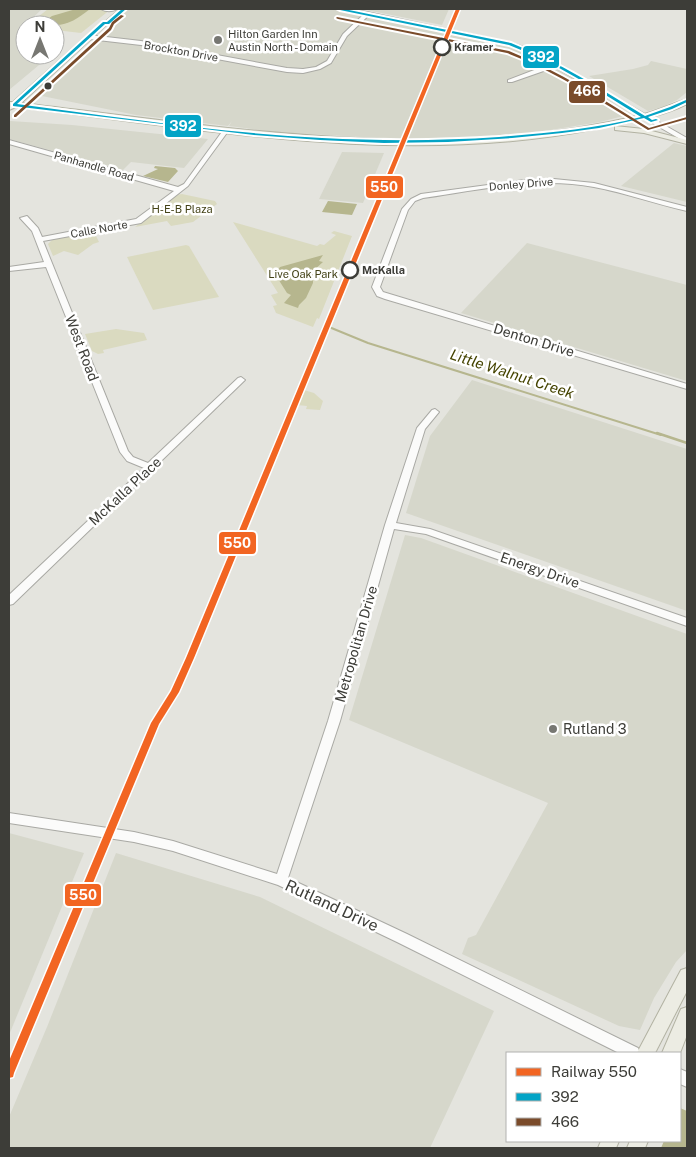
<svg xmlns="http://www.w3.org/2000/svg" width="696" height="1157" font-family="'Public Sans',sans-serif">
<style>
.built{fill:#d6d7cb}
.green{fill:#dadac0}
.water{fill:#b6b68e}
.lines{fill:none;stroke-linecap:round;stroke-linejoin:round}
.stream-far1{stroke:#b6b68e;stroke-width:2}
.stream{stroke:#b6b68e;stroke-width:2.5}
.minor-casing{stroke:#a9a9a4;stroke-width:2}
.major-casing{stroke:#b2b2a2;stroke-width:2}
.minor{fill:#fbfbfa;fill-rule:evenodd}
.major{fill:#ecece3;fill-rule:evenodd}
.bus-1-casing{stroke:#fff;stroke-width:4}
.bus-2-casing{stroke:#fff;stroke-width:4}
.bus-1{fill:#03a4c6;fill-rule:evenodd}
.bus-2{fill:#7a4b2a;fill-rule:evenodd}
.rail-1-casing{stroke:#fff;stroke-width:3}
.rail-1{fill:#f26522;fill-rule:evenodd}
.poi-dot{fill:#777772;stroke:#fff;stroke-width:2}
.stop-dot{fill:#fff;stroke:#3d3d38;stroke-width:2.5}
.bus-dot{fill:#3d3d38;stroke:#fff;stroke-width:2}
.labels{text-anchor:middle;stroke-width:5;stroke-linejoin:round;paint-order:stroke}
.far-poi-label{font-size:11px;fill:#3d3d38;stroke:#fff;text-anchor:start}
.far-stop-label{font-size:11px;font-weight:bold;fill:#3d3d38;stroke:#fff;text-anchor:start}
.far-street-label{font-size:11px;fill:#3d3d38;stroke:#fff}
.far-park-label{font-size:11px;fill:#434217;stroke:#fff}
.street-label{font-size:14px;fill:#3d3d38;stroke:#fff}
.poi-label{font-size:14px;fill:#3d3d38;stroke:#fff;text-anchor:start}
.water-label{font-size:15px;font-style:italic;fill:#454400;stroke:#fff}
.near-street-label{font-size:16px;fill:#3d3d38;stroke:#fff}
.line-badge{stroke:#fff;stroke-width:2}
.badge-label{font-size:14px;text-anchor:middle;font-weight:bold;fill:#fff}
</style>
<rect width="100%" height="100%" fill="#e4e4de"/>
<g class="built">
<polygon points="9,9 42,9 22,28 25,28 25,55 51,55 9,90"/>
<polygon points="128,9 331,9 509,45 535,54 631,114 600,122 538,132 477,137 393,139 276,132 229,126 232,121 228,126 136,115 37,95"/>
<polygon points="361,9 449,9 442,25"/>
<polygon points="651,61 687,69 687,92 677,100 662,107 648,111 589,76 633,69 648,65"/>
<polygon points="10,121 72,125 208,139 184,168 131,162 123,170 9,139"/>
<polygon points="674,143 687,146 687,202 621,186"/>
<polygon points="342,152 384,153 363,203 319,199"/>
<polygon points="527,243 687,285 687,381 461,313"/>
<polygon points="472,380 687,449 687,611 406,513 430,436"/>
<polygon points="405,535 421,538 687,634 687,950 676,962 654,998 640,1030 619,1026 462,954 468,938 476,935 548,803 349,720"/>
<polygon points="9,833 84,853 9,1035"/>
<polygon points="116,853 260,897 494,1011 430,1148 9,1148 9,1117 47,1027"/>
</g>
<g class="green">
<polygon points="48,9 111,9 81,33 55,30 55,25 28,25"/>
<polygon points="182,194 215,201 217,204 193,222 171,226 167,221 135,227 176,195"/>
<polygon points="233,222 317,246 320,244 324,245 336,235 331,233 334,231 352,236 319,319 317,318 313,327 276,313 273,306 277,305 271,295 278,293"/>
<polygon points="94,232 99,242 93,244 78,255 64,251 53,256 48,244 52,240"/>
<polygon points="186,245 189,246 219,297 153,310 127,257"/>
<polygon points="116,329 144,333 147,340 103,350 104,353 98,354 92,351 85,334"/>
<polygon points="304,390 314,393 323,401 320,410 306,409 307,406 297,405"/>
</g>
<g class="water">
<path d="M76 9H90C76 20 64 28 47 24L45 21 52 16Z"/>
<polygon points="155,166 175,168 178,171 168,182 143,176 158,169 154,168"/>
<polygon points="328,201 357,204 352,215 322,212"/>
<polygon points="323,255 319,261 323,262 313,271 313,283 306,298 299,305 298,308 284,303 291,295 287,293 275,274 280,267"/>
<polygon points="680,1108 687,1111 687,1148 661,1148 664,1141 680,1141"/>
</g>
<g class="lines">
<polyline class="stream-far1" points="329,327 368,343 661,435"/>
<polyline class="stream" points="657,433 687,443"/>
<defs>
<g id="minor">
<path d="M101 9H117C113 12 105 12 101 9Z"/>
<polygon points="337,9 347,9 367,12 512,43 535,51 556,63 559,63 559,65 687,138 687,143 555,67 512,82 508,82 508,80 550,64 531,53 509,45 368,16 347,36 331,63 320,69 303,73 287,72 141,45 89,39 86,37 89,35 141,41 287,68 303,69 316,67 327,61 343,34 363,15"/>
<polygon points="224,129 229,130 188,186 141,223 43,241 128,451 133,457 148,463 238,378 241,377 245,380 13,604 9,605 9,595 144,468 127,461 120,452 46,267 9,271 9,267 44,262 32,231 20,218 27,216 38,228 42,237 136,219 174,191 9,144 9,140 178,187 184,184"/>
<path d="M554 179 594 183 687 207V211C656 204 626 193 594 187 538 176 479 190 423 198L415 201 408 210 380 287 383 292 687 384V389L385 299 377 296 372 287 402 209 411 199 421 194 525 180Z"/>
<polygon points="435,409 439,412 425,429 396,523 430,529 687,618 687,626 426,534 394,529 340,721 288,878 407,934 638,1048 640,1053 619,1053 397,942 278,885 173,851 134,842 9,823 9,813 134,832 173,841 277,874 328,721 385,525 417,428 432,410"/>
<polygon points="680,1069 687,1072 687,1087 680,1084"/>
</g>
<g id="major">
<path d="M120 9H127L110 24 106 25 21 103C226 127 437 165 641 115 657 111 671 104 687 99V104C659 118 627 122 596 129 405 167 207 130 16 107L9 110V102H13L102 22 106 21Z"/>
<polygon points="615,126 644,129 687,140 687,144 644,133 615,130"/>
<polygon points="687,968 687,991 655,1053 637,1053 681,970"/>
<polygon points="687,1007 687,1035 680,1053 662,1053 681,1009"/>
<polygon points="601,1141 619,1141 616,1148 598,1148"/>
<polygon points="630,1141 648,1141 645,1148 627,1148"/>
</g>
</defs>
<use href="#minor" class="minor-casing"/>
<use href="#major" class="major-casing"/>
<use href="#minor" class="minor"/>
<use href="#major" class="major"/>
<defs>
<path id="bus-1" d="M122 9H126L109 24H105L17 104C118 117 220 133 322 138 381 141 440 141 499 137 546 133 595 129 641 117 598 90 556 63 509 45L340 10 338 9H344L511 43C559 62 601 89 645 116L670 107 686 100H687V102L672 109 648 117 652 120 656 119 658 120 651 122 644 118 599 128 562 133 512 138 448 142 384 143 320 140 254 135 13 106V104L103 22H107Z"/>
<g id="bus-2">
<polygon points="121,15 124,16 114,24 111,30 16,117 14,117 14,115 109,28 112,22"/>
<path d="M337 17 509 51C559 71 604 100 649 128L687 117V119L648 130C602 102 557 72 507 53L338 19 336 18Z"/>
</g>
</defs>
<use href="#bus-1" class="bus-1-casing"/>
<use href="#bus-2" class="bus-2-casing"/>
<use href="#bus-1" class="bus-1"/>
<use href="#bus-2" class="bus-2"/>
<defs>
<polygon id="rail-1" points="456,9 460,9 194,658 179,692 159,724 14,1073 13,1077 9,1078 9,1061 151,723 171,691 186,658"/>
</defs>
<use href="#rail-1" class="rail-1-casing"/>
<use href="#rail-1" class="rail-1"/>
</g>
<g class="poi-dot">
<circle cx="218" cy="40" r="5"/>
<circle cx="553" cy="729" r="5"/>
</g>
<g class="stop-dot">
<circle cx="442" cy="47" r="8"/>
<circle cx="350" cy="270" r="8"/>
</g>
<circle class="bus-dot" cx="48" cy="86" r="4.5"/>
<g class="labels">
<g class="far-poi-label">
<text x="228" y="38">Hilton Garden Inn<tspan x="228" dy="13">Austin North - Domain</tspan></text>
</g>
<g class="far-stop-label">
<text x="454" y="51">Kramer</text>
<text x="362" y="274">McKalla</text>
</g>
<g class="far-street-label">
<text transform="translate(181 51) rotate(10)" y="4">Brockton Drive</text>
<text transform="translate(94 166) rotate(16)" y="4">Panhandle Road</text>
<text transform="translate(521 184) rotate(-5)" y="4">Donley Drive</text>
<text transform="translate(99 229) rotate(-10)" y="4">Calle Norte</text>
</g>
<g class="far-park-label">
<text x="182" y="213">H-E-B Plaza</text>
<text x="303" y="278">Live Oak Park</text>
</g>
<g class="street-label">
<text transform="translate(534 340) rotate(17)" y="5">Denton Drive</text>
<text transform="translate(82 348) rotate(69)" y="5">West Road</text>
<text transform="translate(125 491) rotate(-43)" y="5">McKalla Place</text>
<text transform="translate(540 570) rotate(19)" y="5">Energy Drive</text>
<text transform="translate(356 644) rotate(-74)" y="5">Metropolitan Drive</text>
</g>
<g class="poi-label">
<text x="563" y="734">Rutland 3</text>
</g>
<g class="water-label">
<text transform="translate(512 374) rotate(18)" y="5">Little Walnut Creek</text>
</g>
<g class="near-street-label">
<text transform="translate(332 905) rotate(25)" y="6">Rutland Drive</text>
</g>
</g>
<g class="line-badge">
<rect x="522" y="45" width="38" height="24" rx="5" fill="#03a4c6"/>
<rect x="568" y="80" width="38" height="24" rx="5" fill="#7a4b2a"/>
<rect x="164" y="114" width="38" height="24" rx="5" fill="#03a4c6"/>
<rect x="365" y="175" width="39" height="24" rx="5" fill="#f26522"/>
<rect x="218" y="531" width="39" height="24" rx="5" fill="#f26522"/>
<rect x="64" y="883" width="38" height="24" rx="5" fill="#f26522"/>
</g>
<g class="badge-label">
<text x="541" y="62">392</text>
<text x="587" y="96">466</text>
<text x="183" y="131">392</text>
<text x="384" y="192">550</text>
<text x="237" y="548">550</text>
<text x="83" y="900">550</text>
</g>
<rect width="696" height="1157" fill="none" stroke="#3d3d38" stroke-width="20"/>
<rect x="506" y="1052" width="175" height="90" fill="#ffffff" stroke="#b1b1af"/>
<rect x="516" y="1068" width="25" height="8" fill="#f26522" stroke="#b1b1af"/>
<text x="551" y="1077" font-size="15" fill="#3d3d38">Railway 550</text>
<rect x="516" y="1093" width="25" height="8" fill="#03a4c6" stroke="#b1b1af"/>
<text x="551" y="1102" font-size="15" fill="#3d3d38">392</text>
<rect x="516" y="1118" width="25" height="8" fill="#7a4b2a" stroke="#b1b1af"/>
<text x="551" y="1127" font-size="15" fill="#3d3d38">466</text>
<g transform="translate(40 40)"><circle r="24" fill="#ffffff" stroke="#b1b1af"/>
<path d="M0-4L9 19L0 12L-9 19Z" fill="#777772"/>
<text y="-8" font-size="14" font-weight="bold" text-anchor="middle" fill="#3d3d38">N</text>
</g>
</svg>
